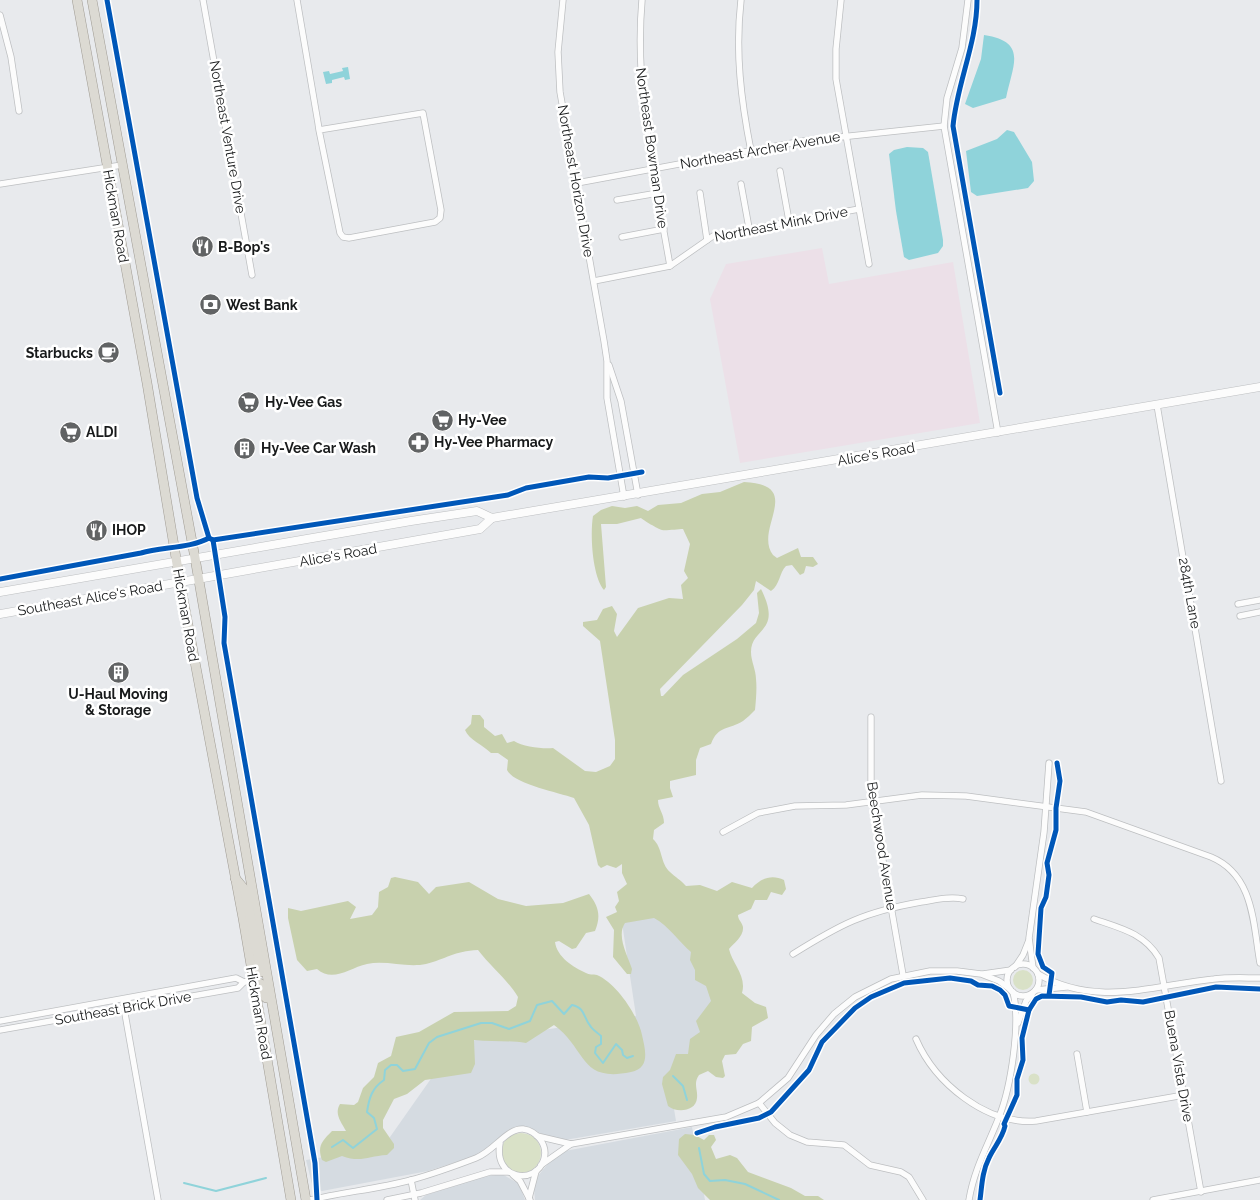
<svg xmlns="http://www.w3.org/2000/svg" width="1260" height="1200" font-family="Raleway,sans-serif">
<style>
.built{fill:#d5dbe1}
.industrial{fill:#ece0e8}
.green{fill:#d9e1c7}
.forest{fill:#c8d1ae}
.water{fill:#8fd3da}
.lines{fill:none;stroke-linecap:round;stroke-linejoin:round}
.stream{stroke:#8fd3da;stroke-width:2}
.minor-casing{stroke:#bdbfc1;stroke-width:7}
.secondary-casing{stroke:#bdbfc1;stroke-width:9}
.trunk-casing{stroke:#a09c94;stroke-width:10}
.minor{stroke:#fcfcfc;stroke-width:5.5}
.secondary{stroke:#fcfcfc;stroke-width:8}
.trunk{stroke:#dcdad3;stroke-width:9}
.cycleway-casing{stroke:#fff;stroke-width:8}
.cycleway{stroke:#0057b8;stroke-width:5}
.labels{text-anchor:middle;stroke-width:5;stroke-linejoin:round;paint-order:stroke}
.street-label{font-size:14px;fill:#181a1b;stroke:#fff}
.poi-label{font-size:14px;font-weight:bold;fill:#181a1b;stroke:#fff;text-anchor:start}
</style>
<rect width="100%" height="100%" fill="#e8eaed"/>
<g class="built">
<polygon points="678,906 724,1022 671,1091 676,1121 565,1140 548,1137 528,1127 517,1126 508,1130 492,1147 478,1155 428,1171 322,1191 313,1188 306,1160 383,1147 456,1043 636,1016 621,916"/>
<polygon points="692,1127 705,1200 535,1200 534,1189 537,1177 551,1160 565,1151"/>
<polygon points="502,1174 519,1184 525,1200 420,1200 426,1195 482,1177"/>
</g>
<polygon class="industrial" points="822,248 829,284 953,262 980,423 740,463 710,299 726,264"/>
<g class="green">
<circle cx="1023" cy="980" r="10"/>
<circle cx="1034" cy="1079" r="5.5"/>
<circle cx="521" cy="1153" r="20"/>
</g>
<g class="forest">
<path d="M744 482C806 485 753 529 773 555L777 558 798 548 801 557H813L818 564 813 567 806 566 804 573 800 575 792 565 786 566C779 573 780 585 771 591L756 581 754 590 742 605 660 689 661 696H663L683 675 737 639 756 623 759 613 757 593 761 589C783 633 751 627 751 652 751 661 756 670 756 679 757 688 756 700 755 710 751 714 747 718 743 721 729 730 718 725 711 744L700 748 696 760V775L670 781V788L673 797 658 800C658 809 664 813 664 823L654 830 653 839C663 848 660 863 670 872 675 877 681 880 686 886L700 885 717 891 732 882 752 888C761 878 772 874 784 880L786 889 782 895 771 892 767 900H755L751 909 738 915C738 920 742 922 743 927 744 936 734 943 729 949 732 963 747 976 742 993L755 1003 766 1007 768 1018 752 1027 751 1041 743 1044 736 1054 725 1055 722 1061 725 1076 723 1078 716 1077 708 1071 699 1075C693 1084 698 1089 697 1098 696 1112 676 1113 668 1106L662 1084 663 1077 670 1070 676 1054H688L690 1039 700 1032 696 1021 711 1001 706 986 695 980V970L690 960 691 952C679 942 669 926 654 918L625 923C616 936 628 956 632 969L631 974H627L613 957 614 930 606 917 617 912 615 907 619 901 617 892 627 884 622 873V864L616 868 607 865 601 868 598 865 589 825 574 798C558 792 514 784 507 770L508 760 498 753H491C483 745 469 740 465 730L471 724 472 715H480L484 720V727L495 736 502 734 507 743 514 741C523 747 543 749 553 748L585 771 596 772 610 766 615 759V740L600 641 583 626V622L597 620 603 609 612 606 617 614 614 631 617 637 638 608 669 598 683 599 681 585 688 578 684 571 690 544 683 529C678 529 665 531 662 530 658 529 643 520 641 518L617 524H601L606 587 604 590C592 576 590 533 593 516L601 510 612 506 625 508 637 506 648 511 658 505 681 503 702 494 720 492Z"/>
<path d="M395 877 418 882 429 894 436 887 469 882 498 899 526 906 563 903 589 894C599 907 601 916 595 931L586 933 576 948 572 949 559 941 555 942C557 957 573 967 586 973 589 975 593 974 597 975 616 983 638 1015 642 1035 645 1049 651 1068 631 1072 579 1083 587 1049 554 1025L526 1043C509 1040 492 1042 474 1040L475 1064 471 1073 425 1080 407 1094 394 1099 383 1120V1128L394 1144V1148L387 1155C368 1156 361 1163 342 1156L326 1162 322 1160C317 1146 322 1141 332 1131H346C341 1122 334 1114 340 1104L354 1105 358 1102 363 1088 374 1077 378 1063 391 1056 396 1037 419 1032 454 1012 508 1011 516 1006 518 997C507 979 491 967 478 950 454 951 446 959 426 964 407 968 386 960 367 964 349 968 333 983 317 969L307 971 297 960 288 918V908L301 911 348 901 356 907 350 919 372 915 378 907 379 892 388 887 391 878Z"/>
<polygon points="685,1134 695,1135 704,1140 709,1135 714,1135 716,1140 711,1147 716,1159 730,1155 737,1158 748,1172 791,1188 805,1196 818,1196 824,1200 710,1200 698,1188 692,1174 678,1155 679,1139"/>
</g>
<g class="water">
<path d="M984 35C1028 42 1013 64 1006 98L973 108 965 104 981 59Z"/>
<polygon points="348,67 350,79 345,80 344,77 332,80 332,83 326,84 323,72 329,71 330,74 343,71 342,68"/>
<polygon points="1007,130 1014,132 1032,162 1034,181 1028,188 977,196 971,192 966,151 997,139"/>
<polygon points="907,147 923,148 928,152 943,240 943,246 938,253 909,260 904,257 896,211 889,154 894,150"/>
</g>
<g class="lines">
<g class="stream">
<polyline points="673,1076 683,1086 687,1100"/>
<path d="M332 1147 343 1140 353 1148 377 1129 374 1118 367 1112C369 1098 372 1088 384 1080L385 1070 391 1065H397L403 1071 415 1069 429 1043 437 1037 481 1023H492L509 1029 530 1021 537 1005 552 1001 564 1014 572 1005C586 1008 583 1018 591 1027 594 1031 598 1033 601 1036V1044L596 1047 595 1053 603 1063 616 1044 622 1050 623 1055 627 1058 633 1056"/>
<polyline points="699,1148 704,1174 710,1181 725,1180 745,1184 779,1200"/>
<polyline points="184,1183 216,1191 266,1178"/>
</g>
<defs>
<g id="minor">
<polyline points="203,0 252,275"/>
<polyline points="297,0 318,123 319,130 340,233 343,237 349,238 435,222 440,218 441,210 423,113 319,130"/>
<polyline points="563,0 558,52 560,92 604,341 607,361 607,398 624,497"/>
<path d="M642 0C634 90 655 178 670 266"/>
<path d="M741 0C735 52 741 100 751 151"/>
<polyline points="841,0 836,49 836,79 869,264"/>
<polyline points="968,0 962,48 947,98 944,126 998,433"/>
<polyline points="0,15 11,57 19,111"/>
<polyline points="780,171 789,221"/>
<polyline points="577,183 803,141 944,126"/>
<polyline points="0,184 122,165"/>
<polyline points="741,184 749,228"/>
<polyline points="700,193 707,240"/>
<polyline points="617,200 658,193"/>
<polyline points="622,237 664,229"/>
<polyline points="594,281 670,266 713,236 859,209"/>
<polyline points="609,365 621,401 638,495"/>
<polyline points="1157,405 1221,781"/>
<polyline points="1238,604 1260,600"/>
<polyline points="1240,616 1260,612"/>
<polyline points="871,717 871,792 903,975"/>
<path d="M723 832 758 813 795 806 846 805 922 795 966 796 1086 812 1211 857C1254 875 1253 923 1260 963"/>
<path d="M1094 919C1120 928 1144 933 1159 958L1201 1192"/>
<path d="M793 954C841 924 864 912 921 902 935 900 949 896 963 899"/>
<circle cx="1023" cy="980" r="16"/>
<polyline points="1015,967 1023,955 1029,940"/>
<polyline points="1033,968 1029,938 1044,832 1049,763"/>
<polyline points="983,974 1011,970"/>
<path d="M1038 974C1097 1008 1154 985 1214 979 1229 977 1245 978 1260 978"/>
<polyline points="1036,990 1066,987"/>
<polyline points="124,1008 158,1200"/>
<polyline points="0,1021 236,978 244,982 253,980"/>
<polyline points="1018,1023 1026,1001 1032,994"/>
<polyline points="0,1030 238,988 244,982"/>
<path d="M916 1039C935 1083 986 1125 1036 1121L1184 1095"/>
<polyline points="1077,1054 1087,1112"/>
<polyline points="759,1103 775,1123 790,1135 807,1142 844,1145 870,1165 901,1172 909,1177 923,1200"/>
<polyline points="537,1136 571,1144"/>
<polyline points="541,1165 571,1144 726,1117 759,1103 788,1078 816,1035 834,1014 855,997 891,979 930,971 957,971 981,974 999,981 1010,989"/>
<polyline points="513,1175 520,1181 530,1200"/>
<polyline points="411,1180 415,1200"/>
<polyline points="529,1198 536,1171"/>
<path d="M310 1200C343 1192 378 1189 411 1180 433 1174 455 1166 476 1158 494 1151 507 1128 523 1129 537 1131 548 1145 544 1159 536 1186 493 1180 500 1143"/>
<polyline points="387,1200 421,1193 490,1172 508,1172"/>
<path d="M969 1200C974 1169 988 1145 999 1117 1011 1087 1021 1022 1013 992"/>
<polyline points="1153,1200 1260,1180"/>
</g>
<g id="secondary">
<polyline points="0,592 411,521 477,511 492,518 1260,387"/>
<polyline points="0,614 480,529 492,518"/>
</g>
<g id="trunk">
<polyline points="77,0 147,383 180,582 243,918 291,1200"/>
<polyline points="92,0 195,558 306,1200"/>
<polyline points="235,878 245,890 261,972"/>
<polyline points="253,980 261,984 266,998"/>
</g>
</defs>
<use href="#minor" class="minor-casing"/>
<use href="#secondary" class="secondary-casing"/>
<use href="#trunk" class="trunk-casing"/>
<use href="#minor" class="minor"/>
<use href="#secondary" class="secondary"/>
<use href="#trunk" class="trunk"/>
<defs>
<g id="cycleway">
<polyline points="107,0 197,498 209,538 213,540 508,495 526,488 589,477 608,478 642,472"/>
<path d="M977 0C977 43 957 83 953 126L1000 393"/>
<polyline points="213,540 225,617 224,643 315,1163 317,1200"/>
<path d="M0 579 141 553C162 547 191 548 209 538"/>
<polyline points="1049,995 1052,973 1043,967 1038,954 1041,908 1046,897 1049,875 1047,863 1056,830 1056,808 1060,781 1057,763"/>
<polyline points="697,1133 715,1127 759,1118 771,1112 809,1070 822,1042 855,1008 871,997 904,983 950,978 971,981 978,985 992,986 1000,990 1005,995 1009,1006 1029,1010"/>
<path d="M980 1200C982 1185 982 1172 989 1158 994 1147 1002 1139 1005 1126L1004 1124 1017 1095V1079L1023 1060 1022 1038 1029 1010 1036 999 1042 996 1081 997 1107 1002 1121 1000 1143 1002 1216 987 1260 989"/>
</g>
</defs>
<use href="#cycleway" class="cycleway-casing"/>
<use href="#cycleway" class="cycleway"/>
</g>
<defs>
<symbol id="restaurant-disc" viewBox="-11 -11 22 22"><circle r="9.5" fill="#616364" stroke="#fff"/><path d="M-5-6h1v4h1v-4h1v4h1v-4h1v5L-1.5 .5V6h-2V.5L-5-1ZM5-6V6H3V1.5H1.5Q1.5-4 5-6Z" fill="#fff"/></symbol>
<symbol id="bank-disc" viewBox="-11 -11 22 22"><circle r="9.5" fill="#616364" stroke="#fff"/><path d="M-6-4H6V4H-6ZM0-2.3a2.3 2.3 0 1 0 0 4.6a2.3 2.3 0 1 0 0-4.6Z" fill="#fff"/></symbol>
<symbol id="cafe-disc" viewBox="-11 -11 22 22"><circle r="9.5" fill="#616364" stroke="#fff"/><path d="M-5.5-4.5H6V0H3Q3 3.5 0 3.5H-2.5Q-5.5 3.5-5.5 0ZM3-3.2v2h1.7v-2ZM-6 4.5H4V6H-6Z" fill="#fff"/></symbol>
<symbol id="supermarket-disc" viewBox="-11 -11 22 22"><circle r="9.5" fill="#616364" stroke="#fff"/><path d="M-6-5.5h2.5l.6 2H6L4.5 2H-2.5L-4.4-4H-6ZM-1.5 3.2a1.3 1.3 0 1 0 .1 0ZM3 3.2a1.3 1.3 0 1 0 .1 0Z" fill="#fff"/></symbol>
<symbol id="pharmacy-disc" viewBox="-11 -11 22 22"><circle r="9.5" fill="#616364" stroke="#fff"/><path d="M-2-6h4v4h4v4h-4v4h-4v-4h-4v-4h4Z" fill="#fff"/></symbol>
<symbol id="building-disc" viewBox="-11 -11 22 22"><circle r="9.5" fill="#616364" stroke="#fff"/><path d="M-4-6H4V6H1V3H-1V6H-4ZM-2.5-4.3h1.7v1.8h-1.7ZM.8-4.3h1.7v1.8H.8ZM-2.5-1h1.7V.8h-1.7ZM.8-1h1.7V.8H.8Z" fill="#fff"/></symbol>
</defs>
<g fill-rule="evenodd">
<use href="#restaurant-disc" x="190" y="234" width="25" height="25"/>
<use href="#bank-disc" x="198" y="292" width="25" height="25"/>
<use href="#cafe-disc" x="96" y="340" width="25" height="25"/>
<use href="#supermarket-disc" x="236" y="390" width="25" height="25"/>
<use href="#supermarket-disc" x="430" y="408" width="25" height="25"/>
<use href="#supermarket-disc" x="58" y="420" width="25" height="25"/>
<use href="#pharmacy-disc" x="406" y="430" width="25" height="25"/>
<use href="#building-disc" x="232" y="436" width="25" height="25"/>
<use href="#restaurant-disc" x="84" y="518" width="25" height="25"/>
<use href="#building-disc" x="106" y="660" width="25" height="25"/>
</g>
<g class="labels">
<g class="street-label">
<text transform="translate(228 137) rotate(80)" y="5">Northeast Venture Drive</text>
<text transform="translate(652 148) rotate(82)" y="5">Northeast Bowman Drive</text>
<text transform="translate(760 150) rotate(-10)" y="5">Northeast Archer Avenue</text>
<text transform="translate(576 181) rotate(80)" y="5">Northeast Horizon Drive</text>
<text transform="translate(116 216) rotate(80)" y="5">Hickman Road</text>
<text transform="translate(781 224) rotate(-11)" y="5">Northeast Mink Drive</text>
<text transform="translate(876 454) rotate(-10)" y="5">Alice's Road</text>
<text transform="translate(338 555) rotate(-10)" y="5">Alice's Road</text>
<text transform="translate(1190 593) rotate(80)" y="5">284th Lane</text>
<text transform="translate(90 598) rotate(-10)" y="5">Southeast Alice's Road</text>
<text transform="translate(186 615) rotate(80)" y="5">Hickman Road</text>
<text transform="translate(882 846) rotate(81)" y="5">Beechwood Avenue</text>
<text transform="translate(123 1008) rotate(-10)" y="5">Southeast Brick Drive</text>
<text transform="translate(259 1013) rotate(80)" y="5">Hickman Road</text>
<text transform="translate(1179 1066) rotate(80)" y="5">Buena Vista Drive</text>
</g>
<g class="poi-label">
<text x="218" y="252">B-Bop's</text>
<text x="226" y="310">West Bank</text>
<text x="93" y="358" text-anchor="end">Starbucks</text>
<text x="265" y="407">Hy-Vee Gas</text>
<text x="458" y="425">Hy-Vee</text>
<text x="86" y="437">ALDI</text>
<text x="434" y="447">Hy-Vee Pharmacy</text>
<text x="261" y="453">Hy-Vee Car Wash</text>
<text x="112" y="535">IHOP</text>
<text x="118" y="699" text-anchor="middle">U-Haul Moving<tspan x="118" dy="16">&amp; Storage</tspan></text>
</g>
</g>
</svg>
